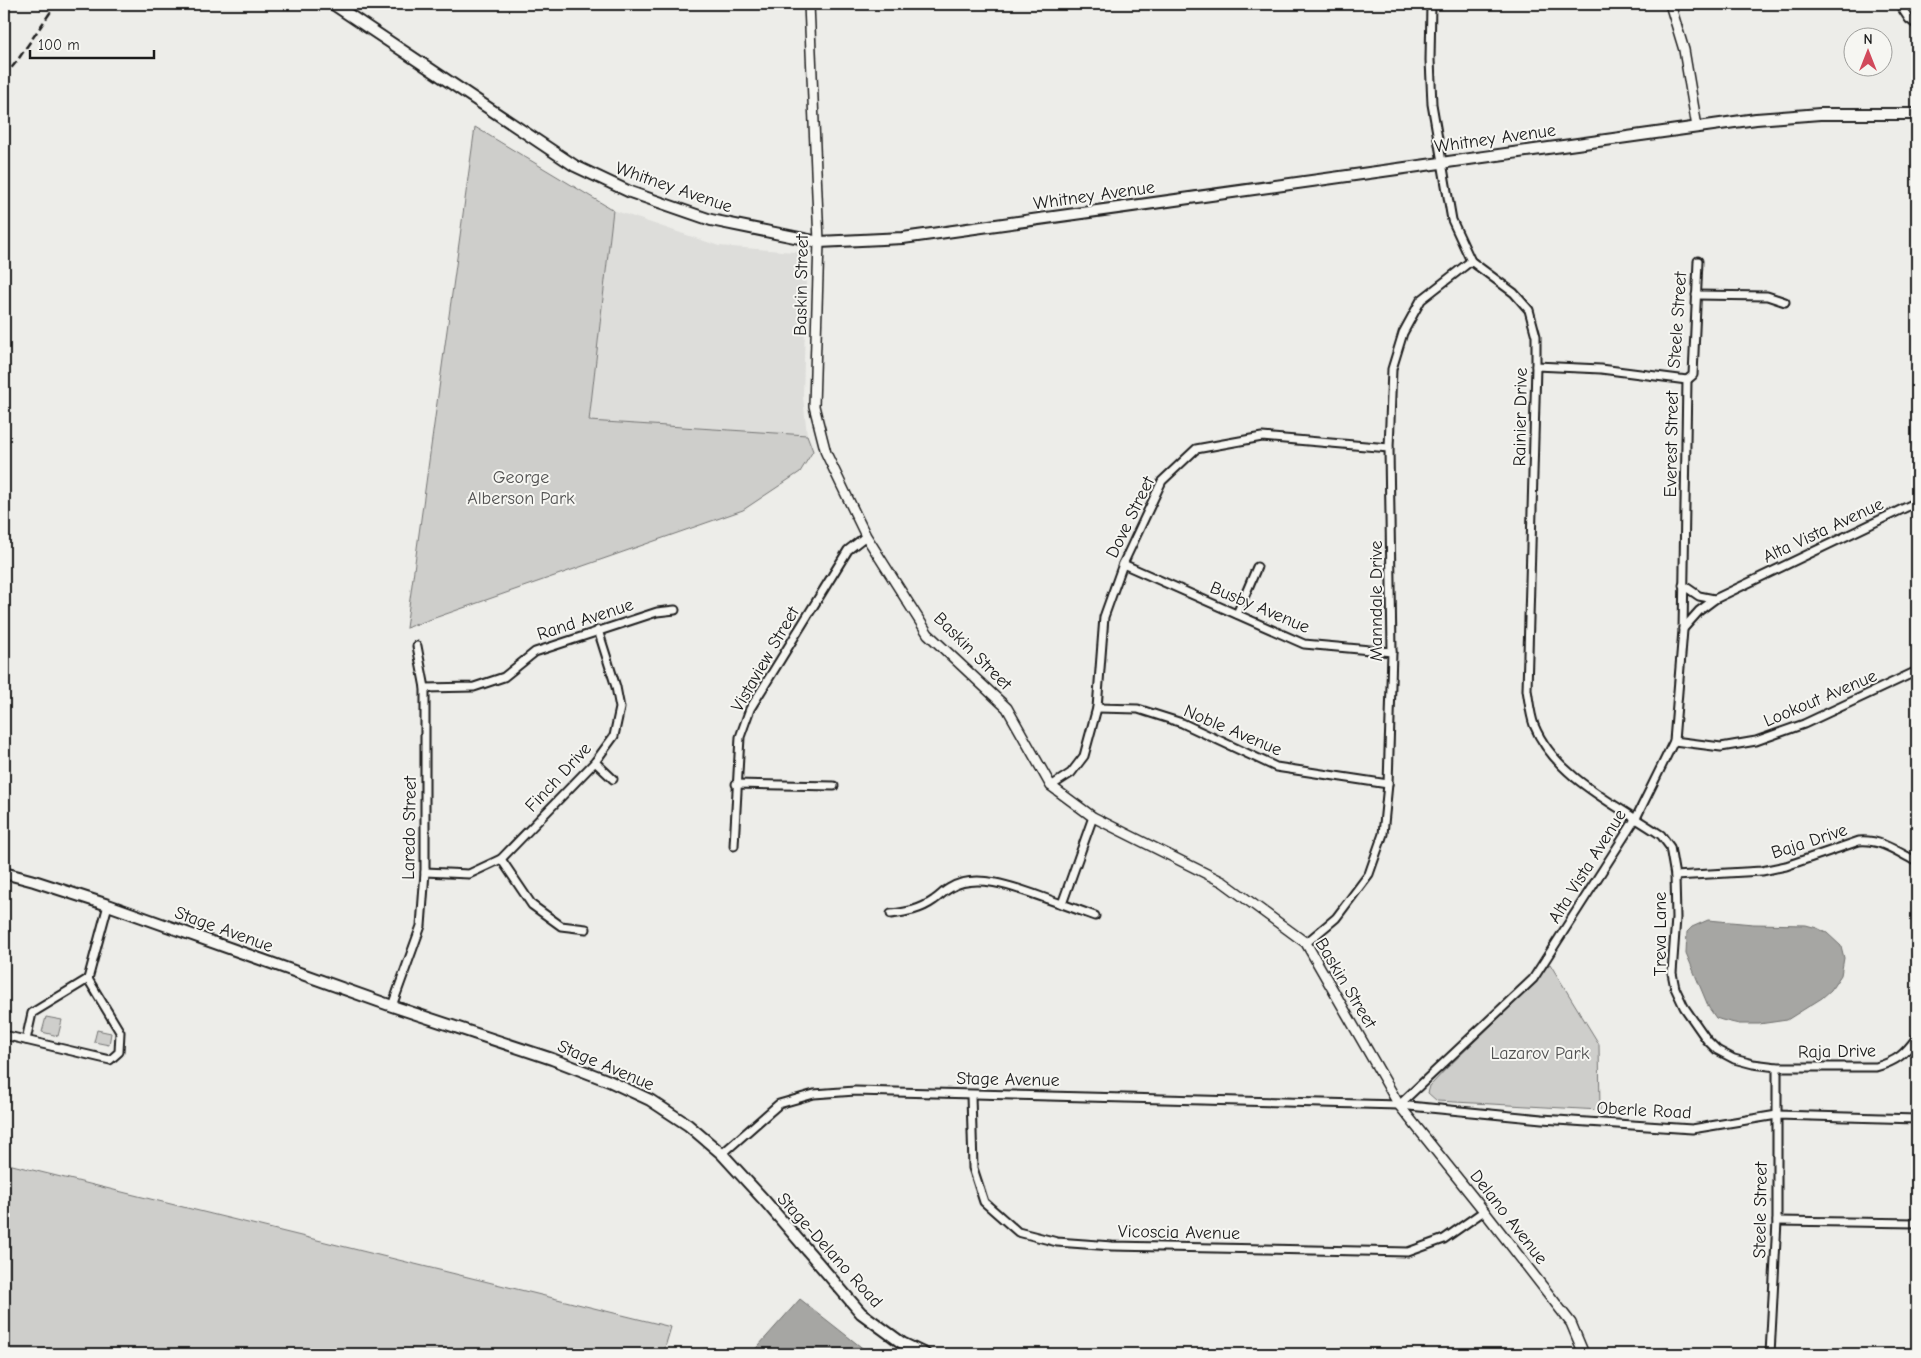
<svg xmlns="http://www.w3.org/2000/svg" width="1921" height="1358" font-family="'Comic Neue',sans-serif">
<style>
.built{fill:#ddddda}
.green{fill:#cececb;stroke:#757574}
.water{fill:#a6a6a3;stroke:#6f6f6d}
.lines{fill:none;stroke-linecap:round;stroke-linejoin:round}
.minor-casing{stroke:#1c1c1c;stroke-width:11}
.tertiary-casing{stroke:#1c1c1c;stroke-width:12}
.secondary-casing{stroke:#1c1c1c;stroke-width:14}
.minor{stroke:#f6f6f2;stroke-width:7}
.tertiary{stroke:#f6f6f2;stroke-width:9}
.secondary{stroke:#f6f6f2;stroke-width:10}
.rail{stroke:#1c1c1c;stroke-width:2.5;stroke-dasharray:8 4;stroke-linecap:butt}
.labels{text-anchor:middle;stroke-width:4;stroke-linejoin:round;paint-order:stroke}
.street-label{font-size:18px;fill:#1c1c1c;stroke:#f6f6f2}
.park-label{font-size:18px;fill:#515151;stroke:#f6f6f2}
</style>
<rect width="100%" height="100%" fill="#edede9"/>
<filter id="ink" filterUnits="userSpaceOnUse"><feTurbulence type="fractalNoise" baseFrequency=".02" numOctaves="2"/><feDisplacementMap in="SourceGraphic" scale="10" xChannelSelector="R" yChannelSelector="G"/><feConvolveMatrix kernelMatrix="1 2 1 2 8 2 1 2 1" color-interpolation-filters="sRGB"/></filter>
<g filter="url(#ink)">
<polygon class="built" points="613,210 719,246 807,253 803,397 807,435 589,421"/>
<g class="green">
<polygon points="475,127 613,210 589,421 807,435 813,451 800,472 743,510 406,628"/>
<polygon points="1550,964 1599,1044 1600,1110 1437,1101 1428,1093 1430,1086 1446,1069 1499,1018"/>
<polygon points="46,1017 62,1020 58,1036 42,1032"/>
<polygon points="97,1030 111,1033 109,1045 94,1042"/>
<polygon points="4,1163 671,1327 663,1354 4,1354"/>
</g>
<g class="water">
<polygon points="1708,920 1753,924 1806,925 1817,928 1827,933 1841,946 1844,958 1841,975 1831,990 1822,998 1787,1020 1759,1024 1739,1024 1722,1020 1716,1018 1709,1008 1686,953 1687,932 1692,927"/>
<polygon points="800,1299 870,1354 751,1354"/>
</g>
<g class="lines">
<defs>
<g id="minor">
<path d="M1431 4 1430 60 1432 104 1452 220 1471 261 1514 293 1529 310 1536 336V366L1527 690C1529 701 1530 714 1534 725 1555 777 1617 805 1661 835L1670 847 1675 876 1676 918 1672 973 1675 988 1684 1007 1707 1040 1717 1050 1734 1059 1753 1064 1777 1067H1876C1897 1061 1905 1054 1917 1037"/>
<polyline points="1899,4 1909,19 1917,25"/>
<polyline points="1696,295 1767,296 1785,302"/>
<polyline points="1536,366 1601,369 1687,380"/>
<polyline points="1687,380 1693,375 1698,261"/>
<polyline points="1123,564 1304,644 1392,652"/>
<polyline points="1683,585 1699,596 1714,599"/>
<polyline points="1237,614 1257,567"/>
<polyline points="1683,629 1699,611 1715,599 1917,502"/>
<polyline points="425,688 474,687 504,677 535,652 657,612 675,610"/>
<polyline points="1097,708 1138,709 1182,723 1276,767 1388,784"/>
<polyline points="1674,741 1721,747 1756,741 1804,724 1917,671"/>
<polyline points="595,762 613,779"/>
<polyline points="736,784 834,786"/>
<polyline points="1051,786 1071,773 1084,756 1097,708 1104,617 1123,564 1162,481 1196,449 1262,437 1389,448"/>
<polyline points="734,846 740,737 750,709 848,550 866,536"/>
<polyline points="501,859 532,905 561,926 586,929"/>
<polyline points="425,872 469,874 501,859 595,762 614,736 620,708 616,687 598,630"/>
<path d="M1675 876 1762 871 1786 866 1859 841C1881 839 1898 852 1917 862"/>
<polyline points="1062,904 1095,916"/>
<path d="M891 914C907 912 920 910 934 900 940 896 944 891 950 888 981 869 1030 894 1062 904L1093 817"/>
<polyline points="1306,943 1336,918 1369,874 1383,834 1388,784 1392,652 1389,448 1392,369 1403,333 1421,300 1471,261"/>
<polyline points="88,979 108,905"/>
<polyline points="392,1006 421,926 425,872 425,688 417,646"/>
<polyline points="4,1035 110,1060 119,1052 120,1032 88,979"/>
<polyline points="26,1040 32,1013 88,979"/>
<polyline points="971,1095 973,1168 984,1202 1018,1232 1057,1242 1112,1246 1408,1252 1444,1239 1484,1211"/>
<polyline points="1399,1105 1533,979 1636,818 1674,741 1683,630 1687,380"/>
<polyline points="722,1154 779,1104 814,1094 855,1091 1399,1105 1542,1119 1692,1129 1777,1115 1917,1119"/>
<polyline points="1777,1221 1917,1223"/>
<polyline points="1770,1354 1777,1221 1777,1067"/>
</g>
<g id="tertiary">
<polyline points="809,4 819,242 814,406 826,453 866,536 928,634 1007,708 1051,786 1093,817 1223,882 1306,943 1399,1105 1484,1211 1571,1323 1584,1354"/>
<polyline points="1670,4 1684,50 1697,127"/>
</g>
<g id="secondary">
<polyline points="333,4 575,166 630,192 711,220 819,242 903,238 1756,119 1820,114 1917,114"/>
<polyline points="4,873 34,881 108,905 392,1006 552,1059 609,1081 650,1100 688,1125 722,1154 765,1201 861,1313 902,1343 925,1354"/>
</g>
</defs>
<use href="#minor" class="minor-casing"/>
<use href="#tertiary" class="tertiary-casing"/>
<use href="#secondary" class="secondary-casing"/>
<use href="#minor" class="minor"/>
<use href="#tertiary" class="tertiary"/>
<use href="#secondary" class="secondary"/>
<polyline class="rail" points="4,77 17,61 56,4"/>
</g>
</g>
<g class="labels">
<g class="street-label">
<text transform="translate(1495 138) rotate(-8)" y="6">Whitney Avenue</text>
<text transform="translate(674 187) rotate(19)" y="6">Whitney Avenue</text>
<text transform="translate(1094 195) rotate(-8)" y="6">Whitney Avenue</text>
<text transform="translate(801 285) rotate(-89)" y="6">Baskin Street</text>
<text transform="translate(1677 320) rotate(-86)" y="6">Steele Street</text>
<text transform="translate(1520 417) rotate(-89)" y="6">Rainier Drive</text>
<text transform="translate(1671 444) rotate(-89)" y="6">Everest Street</text>
<text transform="translate(1130 517) rotate(-64)" y="6">Dove Street</text>
<text transform="translate(1823 530) rotate(-25)" y="6">Alta Vista Avenue</text>
<text transform="translate(1376 601) rotate(-90)" y="6">Manndale Drive</text>
<text transform="translate(1260 607) rotate(23)" y="6">Busby Avenue</text>
<text transform="translate(585 619) rotate(-18)" y="6">Rand Avenue</text>
<text transform="translate(973 651) rotate(45)" y="6">Baskin Street</text>
<text transform="translate(765 659) rotate(-60)" y="6">Vistaview Street</text>
<text transform="translate(1820 698) rotate(-23)" y="6">Lookout Avenue</text>
<text transform="translate(1233 730) rotate(23)" y="6">Noble Avenue</text>
<text transform="translate(558 777) rotate(-47)" y="6">Finch Drive</text>
<text transform="translate(409 828) rotate(-89)" y="6">Laredo Street</text>
<text transform="translate(1809 841) rotate(-18)" y="6">Baja Drive</text>
<text transform="translate(1587 866) rotate(-58)" y="6">Alta Vista Avenue</text>
<text transform="translate(224 929) rotate(20)" y="6">Stage Avenue</text>
<text transform="translate(1660 934) rotate(-90)" y="6">Treva Lane</text>
<text transform="translate(1346 983) rotate(59)" y="6">Baskin Street</text>
<text transform="translate(1837 1051) rotate(-1)" y="6">Raja Drive</text>
<text transform="translate(606 1065) rotate(23)" y="6">Stage Avenue</text>
<text transform="translate(1008 1079) rotate(1)" y="6">Stage Avenue</text>
<text transform="translate(1644 1110) rotate(3)" y="6">Oberle Road</text>
<text transform="translate(1760 1210) rotate(-89)" y="6">Steele Street</text>
<text transform="translate(1509 1217) rotate(52)" y="6">Delano Avenue</text>
<text transform="translate(1179 1232) rotate(1)" y="6">Vicoscia Avenue</text>
<text transform="translate(830 1250) rotate(48)" y="6">Stage-Delano Road</text>
</g>
<g class="park-label">
<text x="521" y="483">George<tspan x="521" dy="21">Alberson Park</tspan></text>
<text x="1540" y="1059">Lazarov Park</text>
</g>
</g>
<rect width="1921" height="1358" fill="none" stroke="#f6f6f2" stroke-width="20"/>
<rect x="10" y="10" width="1901" height="1338" fill="none" stroke="#1c1c1c" stroke-width="2" filter="url(#ink)"/>
<g transform="translate(1868 52)"><circle r="24" fill="#f6f6f2" stroke="#9f9f9c"/>
<path d="M0-4L9 19L0 12L-9 19Z" fill="#d1495b"/>
<text y="-8" font-size="14" font-weight="bold" text-anchor="middle" fill="#1c1c1c">N</text>
</g>
<path d="M30 50v8h124v-8" fill="none" stroke="#1c1c1c" stroke-width="2.5"/>
<text x="38" y="50" font-size="15" fill="#1c1c1c" stroke="#f6f6f2" stroke-width="4" paint-order="stroke">100 m</text>
</svg>
